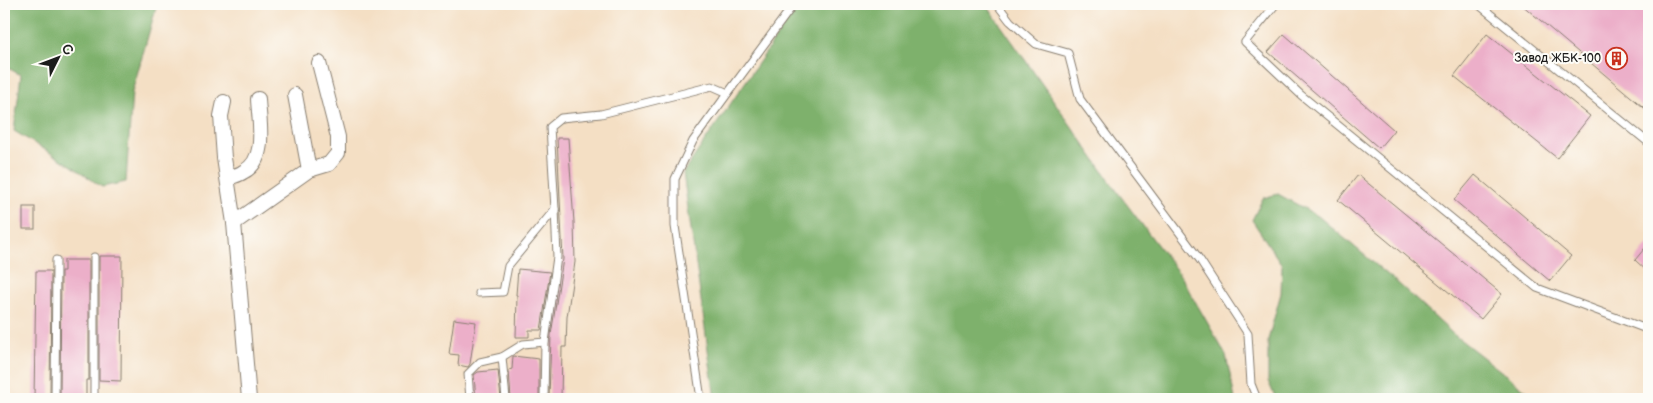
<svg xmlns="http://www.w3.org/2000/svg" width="1653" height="403" font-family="'Balsamiq Sans',sans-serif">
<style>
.forest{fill:#7eb16c;stroke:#4d6644}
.building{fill:#ecafc9}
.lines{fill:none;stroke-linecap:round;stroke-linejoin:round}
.service-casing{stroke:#887e70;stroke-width:9}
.minor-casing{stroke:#887e70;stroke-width:16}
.service{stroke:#fff;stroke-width:7}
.minor{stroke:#fff;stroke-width:14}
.labels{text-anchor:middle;stroke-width:4;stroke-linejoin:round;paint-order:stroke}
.poi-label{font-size:12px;fill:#1c1c1c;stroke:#fdfcf7;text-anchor:end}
</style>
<rect width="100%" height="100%" fill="#fdfcf7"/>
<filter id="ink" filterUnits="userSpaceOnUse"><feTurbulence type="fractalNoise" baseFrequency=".02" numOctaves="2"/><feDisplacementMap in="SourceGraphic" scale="10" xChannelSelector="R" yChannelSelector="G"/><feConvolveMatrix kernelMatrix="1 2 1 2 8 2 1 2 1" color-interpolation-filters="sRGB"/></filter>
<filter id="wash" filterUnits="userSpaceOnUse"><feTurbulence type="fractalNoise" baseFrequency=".0096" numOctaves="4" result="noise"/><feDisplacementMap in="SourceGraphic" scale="20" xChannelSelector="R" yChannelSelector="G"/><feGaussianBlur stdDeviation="1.12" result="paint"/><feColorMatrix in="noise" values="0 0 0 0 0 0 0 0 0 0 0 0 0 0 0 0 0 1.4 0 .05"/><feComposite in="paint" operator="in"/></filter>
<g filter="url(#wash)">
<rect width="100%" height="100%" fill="#f4dfc4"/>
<g class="forest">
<polygon points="4,4 156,4 156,8 132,92 126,182 102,187 72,166 14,131 21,75 4,66"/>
<polygon points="799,4 986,4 1119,194 1180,275 1226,355 1235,399 715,399 683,173"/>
<polygon points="1278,194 1318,216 1400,285 1453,334 1537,399 1276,399 1268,381 1268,340 1281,293 1282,265 1252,220 1263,198"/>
</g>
<g id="blocks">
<g class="building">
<polygon points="1521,4 1649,4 1649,112"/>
<polygon points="1284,34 1394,130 1379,148 1268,52"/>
<polygon points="1487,34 1590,116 1557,158 1454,76"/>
<polygon points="557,138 568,138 574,222 575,262 567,317 566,347 562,347 561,399 549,399 551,335 563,259"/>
<polygon points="1358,175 1502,294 1481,319 1338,200"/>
<polygon points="1475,175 1571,256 1550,281 1454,200"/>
<rect x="23" y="207" width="12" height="22"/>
<polygon points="1649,243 1649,273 1635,260"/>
<polygon points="99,256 122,256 121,381 99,380"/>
<polygon points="64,260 89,260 89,380 86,380 86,399 60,399 61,271 64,271"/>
<polygon points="518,269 550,272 541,330 529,330 529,337 516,337 517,295 516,295"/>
<polygon points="36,271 51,271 50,399 34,399"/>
<polygon points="454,319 476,322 470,364 468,367 458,365 459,355 449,354"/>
<polygon points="513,356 539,359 539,399 511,399 509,370 512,369"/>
<polygon points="498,370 501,399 476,399 474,375 478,372"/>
</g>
</g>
</g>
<g filter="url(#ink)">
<use href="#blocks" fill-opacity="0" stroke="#887e70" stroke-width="1"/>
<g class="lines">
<defs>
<g id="service">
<polyline points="997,4 1010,21 1036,44 1068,53 1080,99 1200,260 1248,334 1251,384 1257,399"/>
<polyline points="1276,4 1245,42 1301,95 1537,288 1649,330"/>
<polyline points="1478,4 1649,143"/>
<polyline points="479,293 503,292 508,266 555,209 550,127 561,118 601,114 712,86 728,93 794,4"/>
<polyline points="502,357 506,399"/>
<polyline points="55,399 56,260"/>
<polyline points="94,399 94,257"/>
<polyline points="470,399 468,374 480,362 502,357 523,344 545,342"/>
<polyline points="544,399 545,342 557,257 555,209"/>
<polyline points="701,399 675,226 675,179 693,141 728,93"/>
</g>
<g id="minor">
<polyline points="295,95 309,170"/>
<polyline points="224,102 221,116 224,158 234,223 249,399"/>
<path d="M228 178C233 176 239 175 243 172 268 160 259 122 258 99"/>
<polyline points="234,223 309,170 329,164 338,153 338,137 319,63"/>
</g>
</defs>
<use href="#service" class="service-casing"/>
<use href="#minor" class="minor-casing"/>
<use href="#service" class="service"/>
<use href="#minor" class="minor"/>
</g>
</g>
<defs>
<symbol id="building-ring" viewBox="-11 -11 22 22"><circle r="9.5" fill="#fdfcf7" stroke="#c8321e" stroke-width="1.5"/><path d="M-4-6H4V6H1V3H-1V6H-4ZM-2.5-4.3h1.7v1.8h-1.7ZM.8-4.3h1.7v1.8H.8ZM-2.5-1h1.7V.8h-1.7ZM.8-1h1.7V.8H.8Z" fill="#c8321e"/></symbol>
</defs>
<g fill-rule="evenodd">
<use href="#building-ring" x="1604" y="46" width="25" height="25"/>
</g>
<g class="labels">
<g class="poi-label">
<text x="1601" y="62">Завод ЖБК-100</text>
</g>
</g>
<rect width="1653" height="403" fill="none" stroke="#fdfcf7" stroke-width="20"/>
<g transform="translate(58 58) rotate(48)" stroke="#fdfcf7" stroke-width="4" paint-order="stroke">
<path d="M0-4L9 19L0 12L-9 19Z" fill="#1c1c1c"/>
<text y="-8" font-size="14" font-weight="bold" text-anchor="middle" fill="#1c1c1c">С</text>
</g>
</svg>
